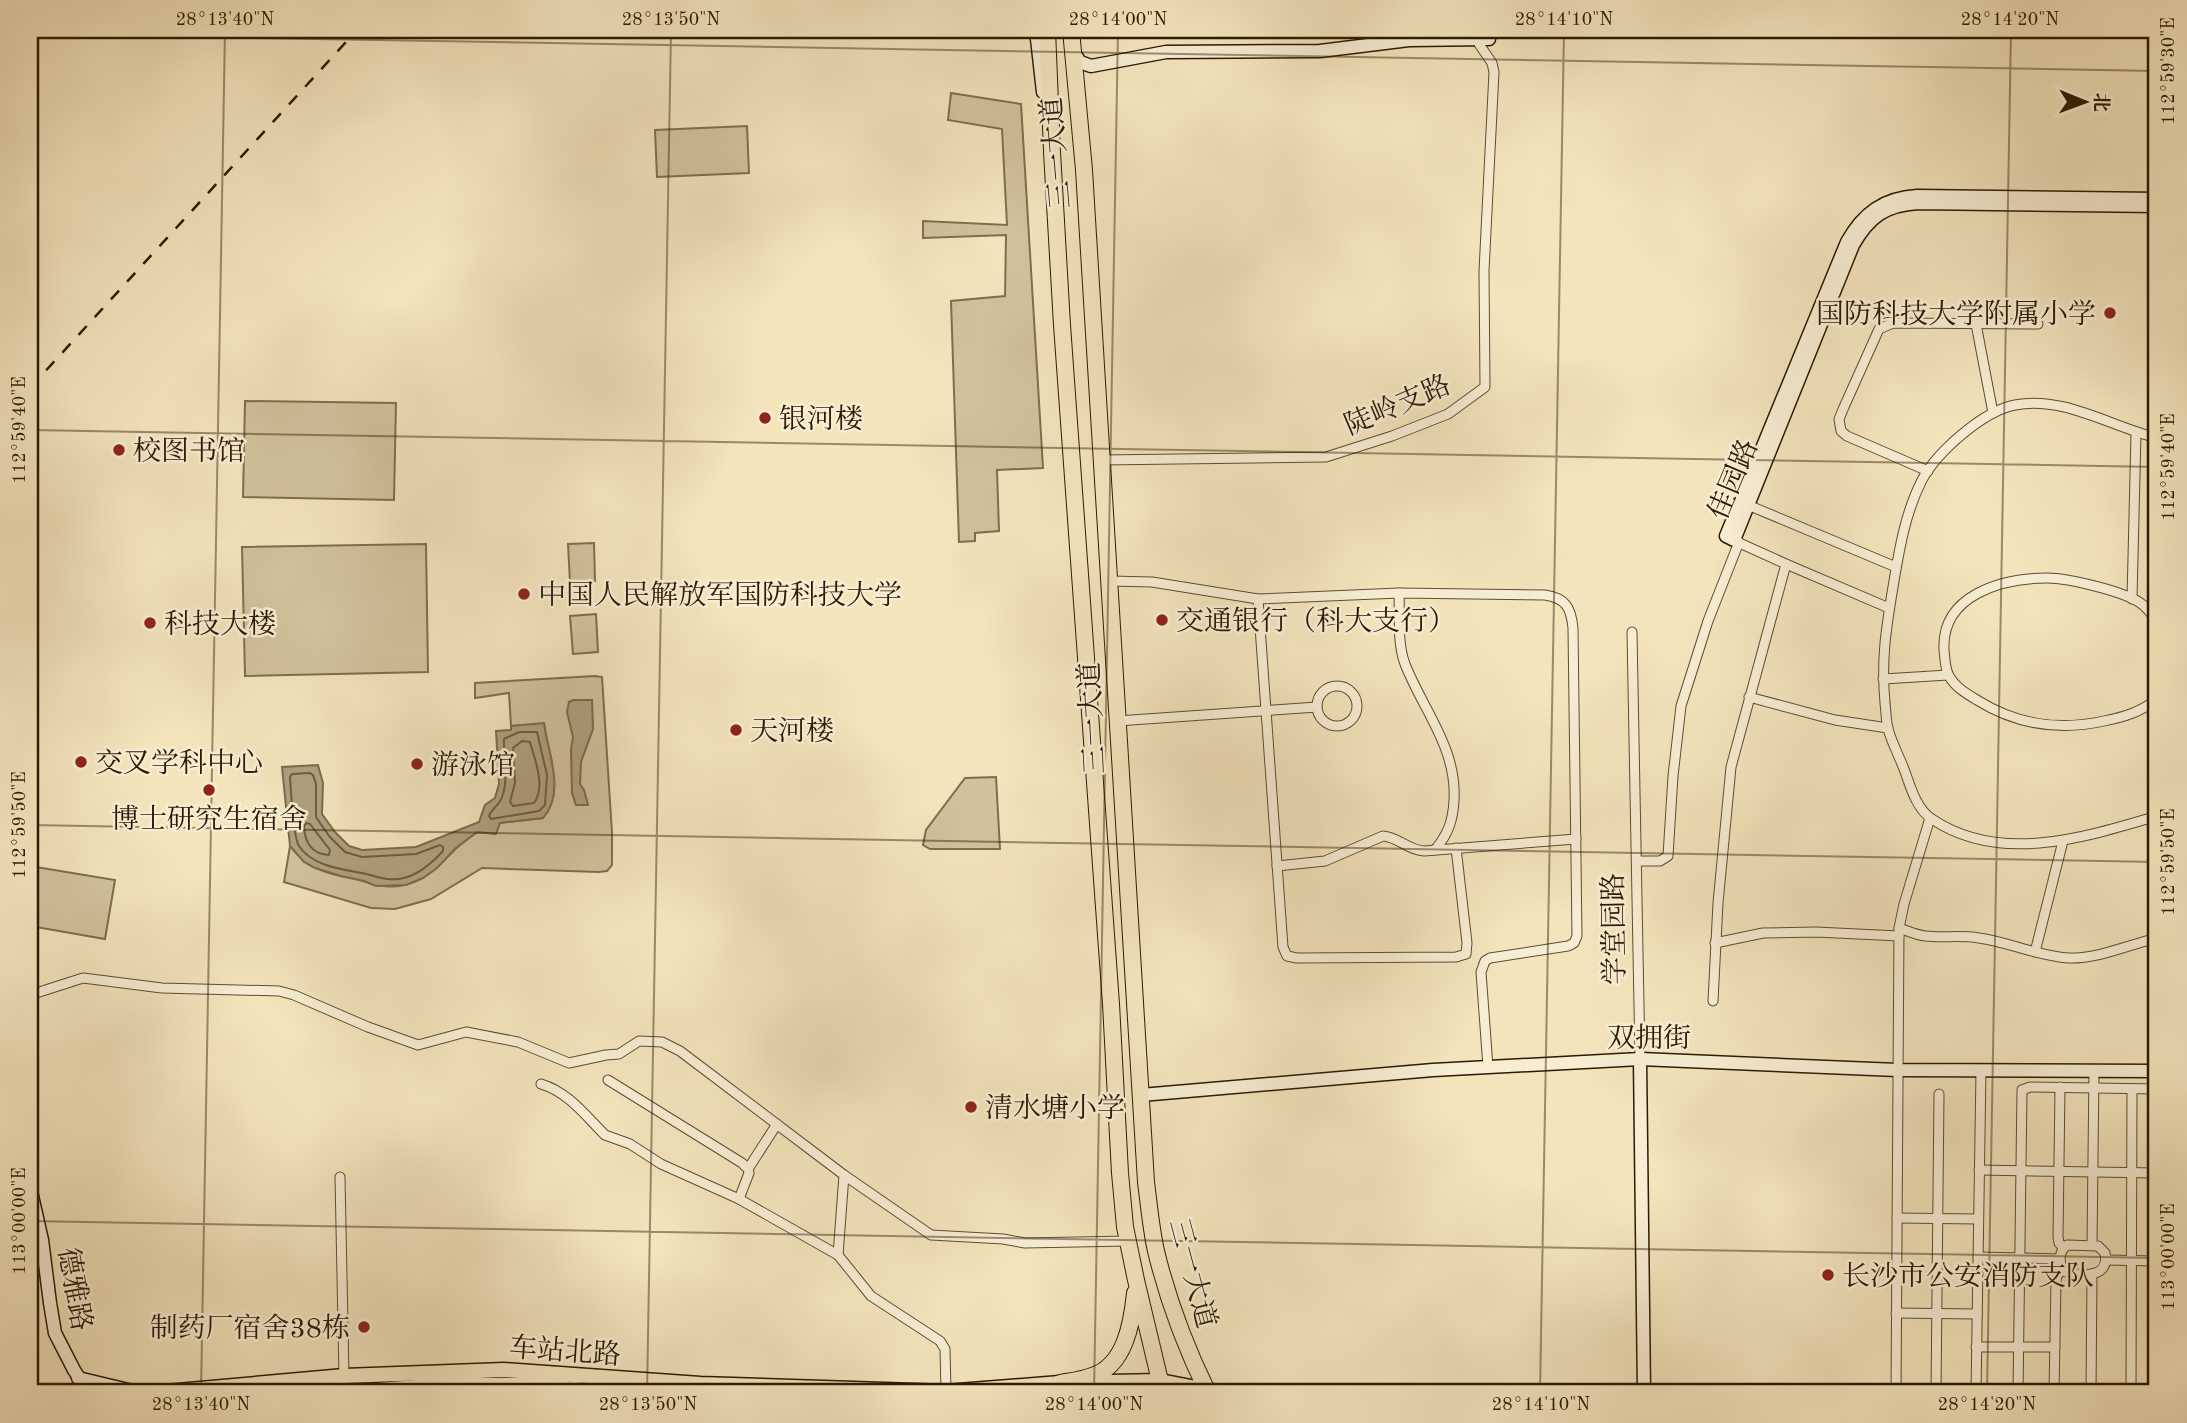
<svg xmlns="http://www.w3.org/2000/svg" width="2187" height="1423" font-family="'Old Standard TT','Noto Serif SC',serif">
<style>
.green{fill:#d1c29c;stroke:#7e6e4f;stroke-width:2}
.water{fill:#af9f7d;stroke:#7b6a4c;stroke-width:2}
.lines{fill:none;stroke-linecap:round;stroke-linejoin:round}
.shore{stroke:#6e5c40;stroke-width:2}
.street-casing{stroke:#5e4c30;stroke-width:11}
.secondary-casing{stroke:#2c1a02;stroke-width:15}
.primary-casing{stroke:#2c1a02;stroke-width:17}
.highway-casing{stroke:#2c1a02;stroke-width:18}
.street{stroke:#f7edd3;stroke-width:9}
.secondary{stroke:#f7edd3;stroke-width:12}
.primary{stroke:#f3e4bc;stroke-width:14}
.highway{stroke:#f3e4bc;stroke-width:16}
.rail{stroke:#2c1a02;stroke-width:2.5;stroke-dasharray:12 12;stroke-linecap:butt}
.ticks{fill:none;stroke:#2c1a02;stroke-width:2;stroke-opacity:0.45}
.poi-dot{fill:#8f2418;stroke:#f7edd3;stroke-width:2.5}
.labels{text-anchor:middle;stroke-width:5;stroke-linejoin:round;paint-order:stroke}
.street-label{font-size:28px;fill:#2c1a02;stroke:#f7edd3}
.poi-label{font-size:28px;fill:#2c1a02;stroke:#f7edd3;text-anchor:start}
.neatline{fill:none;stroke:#2c1a02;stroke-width:2.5}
.ticks-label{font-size:18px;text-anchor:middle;fill:#2c1a02}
</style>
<rect width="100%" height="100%" fill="#f3e4bc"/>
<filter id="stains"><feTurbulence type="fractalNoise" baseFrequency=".00286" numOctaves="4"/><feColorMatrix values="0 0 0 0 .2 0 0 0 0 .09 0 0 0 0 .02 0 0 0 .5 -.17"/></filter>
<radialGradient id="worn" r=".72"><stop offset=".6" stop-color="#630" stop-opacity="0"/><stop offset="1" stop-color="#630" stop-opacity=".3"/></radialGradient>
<g class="green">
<polygon points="951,93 1021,104 1043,468 997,470 999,531 975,533 975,541 959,542 951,301 1005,296 1006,235 923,238 923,221 1007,225 1002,129 948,120"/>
<polygon points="747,126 749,173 657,177 655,130"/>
<polygon points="245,401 396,403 394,500 243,497"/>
<polygon points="594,543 595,581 570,582 568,544"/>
<polygon points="426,544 428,672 245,676 242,547"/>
<polygon points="596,614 598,652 573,654 570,616"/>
<path d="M595 676 602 677 612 833V865L607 871 599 872 482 868 431 899 395 909 371 908 284 882 290 846C305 867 326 874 351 878 369 882 385 890 404 885 431 880 445 856 465 841 469 838 474 833 479 832 484 832 490 833 495 834L500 823 543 818 552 762 547 743 544 724 511 726 509 693 475 698V683Z"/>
<polygon points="996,777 1000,849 930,849 923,845 926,830 965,778"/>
<polygon points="30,866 115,880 105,939 30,926"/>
</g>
<g class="water">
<polygon points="573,700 592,700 593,729 581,762 580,784 584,790 588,805 576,805 572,793 571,749 573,737 567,712 569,702"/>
<path d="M544 723C548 754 566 792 543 818L500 823 496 834 477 832 456 848 437 868 423 878 406 885 376 886 364 881 341 876 315 868 304 862 290 846 282 767 318 765 323 783 322 814 335 832 349 846 362 850 416 847 479 822 485 805 495 798 499 784 496 731 511 730V726Z"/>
</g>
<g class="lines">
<g class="shore">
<path d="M537 732 547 775 545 805 539 811 491 819 489 816C492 808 499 806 502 797 509 779 503 758 504 739L519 732Z"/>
<path d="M522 741 530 742C535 760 546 787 534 803L513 806 510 802 515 783 513 748Z"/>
<path d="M310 773 313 775 316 784V817L329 836 345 852 362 857 416 854 440 845 443 847V851C432 863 420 874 404 878 388 882 376 876 362 873 341 869 312 866 299 846 293 837 291 791 290 777L292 774Z"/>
<path d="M306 823 310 824 330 850 329 855C312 854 305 843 304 827Z"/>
</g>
<defs>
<g id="street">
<polyline points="1976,324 1993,413"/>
<path d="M2157 438C2112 427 2062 395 2015 405 1983 411 1937 452 1922 480 1905 513 1899 551 1893 587 1886 629 1881 660 1885 703 1886 711 1886 721 1888 729 1892 743 1899 756 1904 769 1910 785 1916 809 1932 819 2000 865 2086 837 2157 816"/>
<polyline points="1102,460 1326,457 1392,436 1448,414 1485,387 1484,271 1494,72 1492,63 1479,44"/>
<polyline points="1928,471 1847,436 1841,431 1839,419 1844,407 1879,329 1893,323 2038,324"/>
<polyline points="1743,503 1896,567"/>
<polyline points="1735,541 1786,564 1889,608"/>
<path d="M1110 581 1152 582 1258 599 1399 593 1545 595C1566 598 1571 608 1573 628L1577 936 1574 943 1568 946 1490 958 1485 961 1481 972 1488 1067"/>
<path d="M1399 593C1400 616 1397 643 1405 664 1423 710 1457 748 1454 800 1453 821 1448 834 1435 850"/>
<polyline points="1258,599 1283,947 1287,956 1297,958 1456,957 1466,954 1467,943 1456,848"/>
<polyline points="2132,599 2136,433"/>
<path d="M2157 621C2153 616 2149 610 2143 605 2128 592 2068 578 2047 578 2002 578 1941 595 1944 650 1945 659 1945 669 1949 676 1955 687 1967 694 1977 700 2017 725 2058 731 2104 721 2124 717 2141 712 2157 699"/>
<polyline points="1632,632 1640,1059"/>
<polyline points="1883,679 1948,675"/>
<circle cx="1337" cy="706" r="20"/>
<polyline points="1749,697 1835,720 1888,728"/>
<polyline points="1117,721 1317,707"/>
<polyline points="1637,861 1660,861 1668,856 1673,776 1681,706 1708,621 1739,542"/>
<path d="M1277 866 1325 861 1383 836C1398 837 1408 850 1424 851L1576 839"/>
<path d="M1899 928C1908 931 1916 935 1925 936 1943 938 1961 935 1979 938 2009 942 2037 956 2068 958 2098 959 2128 945 2157 938"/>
<polyline points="1715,943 1763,933 1816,932 1899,936"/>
<polyline points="2035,952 2063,841"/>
<polyline points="30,995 83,978 162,988 279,991 294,995 368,1027 418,1045 466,1032 518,1042 569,1063 606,1055 619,1054 639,1041 662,1042 680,1051 844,1175 931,1235 1003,1239 1025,1243 1128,1241"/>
<polyline points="1713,1001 1718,903 1731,767 1786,564"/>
<polyline points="608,1080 742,1163 748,1169 749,1173 739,1199 838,1255 871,1296 940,1341 945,1349 946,1392"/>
<path d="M541 1084C568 1092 585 1115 605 1135L630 1144 661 1164 739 1199"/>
<polyline points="2060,1087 2058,1237 2059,1243 2064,1248"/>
<polyline points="748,1169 777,1124"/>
<polyline points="1979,1170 2157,1173"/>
<polyline points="340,1177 344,1376"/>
<polyline points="1897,1218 1978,1219"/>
<path d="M2067 1245 2098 1246 2105 1253C2110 1278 2084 1276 2066 1272 2058 1265 2058 1252 2067 1245Z"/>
<polyline points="2092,1245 2094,1071"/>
<polyline points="838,1255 844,1175"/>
<polyline points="1978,1257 2060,1259"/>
<polyline points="2106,1260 2157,1261"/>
<polyline points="1896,1313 1977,1314"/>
<polyline points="1976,1347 2055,1347"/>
<polyline points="1896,1393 1899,928 1904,904 1930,818"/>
<polyline points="1936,1393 1939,1094"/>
<polyline points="1976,1393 1981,1070"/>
<polyline points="2018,1393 2022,1090 2030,1087 2157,1089"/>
<polyline points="2054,1393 2056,1281 2057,1276 2062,1269"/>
<polyline points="2091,1393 2092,1274"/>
<polyline points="2131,1393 2132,1089"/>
</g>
<g id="secondary">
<polyline points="1036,30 1043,92"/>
<polyline points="1073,51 1080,62 1091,66 1166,52 1320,51 1409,40 1489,39"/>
<path d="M2157 199 1917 196C1884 198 1863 213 1847 242L1726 536 1734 540 1853 245C1869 217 1885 205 1918 203L2157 206"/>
<polyline points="1640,1059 1644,1393"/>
<polyline points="1141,1095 1433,1070 1640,1059 1897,1070 2157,1071"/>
<polyline points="30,1187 42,1240 50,1303 55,1333 74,1370 89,1393"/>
<polyline points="78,1378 141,1393"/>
</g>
<g id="primary">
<polyline points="155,1393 344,1376 504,1370 700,1384 946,1392 1060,1383 1160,1381 1222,1393"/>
<polyline points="338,1393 444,1385 531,1385 620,1393"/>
</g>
<g id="highway">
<polyline points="1047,30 1052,152 1062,325 1111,1004 1120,1173 1125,1227 1136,1280 1160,1381 1167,1393"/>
<path d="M1071 30 1084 170 1146 1182C1149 1205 1151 1229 1156 1251 1168 1301 1186 1348 1208 1393"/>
<path d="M1060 1383C1071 1381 1082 1380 1092 1376 1125 1366 1132 1323 1135 1293"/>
</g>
</defs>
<use href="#street" class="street-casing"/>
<use href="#secondary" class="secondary-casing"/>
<use href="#primary" class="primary-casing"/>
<use href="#highway" class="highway-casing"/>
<use href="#street" class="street"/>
<use href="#secondary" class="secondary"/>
<use href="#primary" class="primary"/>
<use href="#highway" class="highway"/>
<polyline class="rail" points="30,388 357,30"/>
</g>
<path class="ticks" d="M30 34 2157 71M30 430 2157 467M30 825 2157 862M30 1221 2157 1258M201 1393 225 30M647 1393 671 30M1094 1393 1118 30M1540 1393 1564 30M1987 1393 2011 30"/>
<g class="poi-dot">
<circle cx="2110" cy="313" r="7"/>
<circle cx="765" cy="418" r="7"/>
<circle cx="119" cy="450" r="7"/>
<circle cx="524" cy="594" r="7"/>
<circle cx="1162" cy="620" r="7"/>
<circle cx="150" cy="623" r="7"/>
<circle cx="736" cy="730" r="7"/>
<circle cx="81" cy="762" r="7"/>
<circle cx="417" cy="764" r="7"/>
<circle cx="209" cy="790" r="7"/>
<circle cx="971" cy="1107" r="7"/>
<circle cx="1828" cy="1275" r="7"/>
<circle cx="364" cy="1327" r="7"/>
</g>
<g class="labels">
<g class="street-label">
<text transform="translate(1055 153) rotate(-95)" y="10">三一大道</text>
<text transform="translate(1397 404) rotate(-23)" y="10">陡岭支路</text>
<text transform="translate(1732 479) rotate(-67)" y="10">佳园路</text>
<text transform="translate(1091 718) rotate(-93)" y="10">三一大道</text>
<text transform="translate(1613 929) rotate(-91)" y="10">学堂园路</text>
<text x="1649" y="1047">双拥街</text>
<text transform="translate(1194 1273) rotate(75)" y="10">三一大道</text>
<text transform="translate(76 1289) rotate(80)" y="10">德雅路</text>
<text transform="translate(565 1350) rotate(4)" y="10">车站北路</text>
</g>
<g class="poi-label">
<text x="2096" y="323" text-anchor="end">国防科技大学附属小学</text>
<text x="779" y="428">银河楼</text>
<text x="133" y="460">校图书馆</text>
<text x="538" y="604">中国人民解放军国防科技大学</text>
<text x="1176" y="630">交通银行（科大支行）</text>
<text x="164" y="633">科技大楼</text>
<text x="750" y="740">天河楼</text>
<text x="95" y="772">交叉学科中心</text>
<text x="431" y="774">游泳馆</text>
<text x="209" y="828" text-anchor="middle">博士研究生宿舍</text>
<text x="985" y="1117">清水塘小学</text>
<text x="1842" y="1285">长沙市公安消防支队</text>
<text x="350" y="1337" text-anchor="end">制药厂宿舍38栋</text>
</g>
</g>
<rect width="2187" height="1423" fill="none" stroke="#f3e4bc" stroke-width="77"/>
<g transform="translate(2085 102) rotate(91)" stroke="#f7edd3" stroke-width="5" paint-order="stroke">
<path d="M0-5L12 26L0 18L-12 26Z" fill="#2c1a02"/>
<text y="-10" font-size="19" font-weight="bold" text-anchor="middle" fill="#2c1a02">北</text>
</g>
<rect x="38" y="38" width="2110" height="1346" class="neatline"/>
<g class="ticks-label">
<text x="225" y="25">28°13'40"N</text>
<text x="671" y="25">28°13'50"N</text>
<text x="1118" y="25">28°14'00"N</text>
<text x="1564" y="25">28°14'10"N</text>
<text x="2010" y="25">28°14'20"N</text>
<text transform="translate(2168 71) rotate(-90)" y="6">112°59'30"E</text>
<text transform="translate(19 430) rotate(-90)" y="6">112°59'40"E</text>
<text transform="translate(2168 467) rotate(-90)" y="6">112°59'40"E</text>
<text transform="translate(19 825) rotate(-90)" y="6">112°59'50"E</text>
<text transform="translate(2168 862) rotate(-90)" y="6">112°59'50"E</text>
<text transform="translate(19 1221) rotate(-90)" y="6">113°00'00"E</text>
<text transform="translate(2168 1257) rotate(-90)" y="6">113°00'00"E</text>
<text x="201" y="1410">28°13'40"N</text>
<text x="648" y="1410">28°13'50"N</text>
<text x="1094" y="1410">28°14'00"N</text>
<text x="1541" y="1410">28°14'10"N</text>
<text x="1987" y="1410">28°14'20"N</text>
</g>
<rect width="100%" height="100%" filter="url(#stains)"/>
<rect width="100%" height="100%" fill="url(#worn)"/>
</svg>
